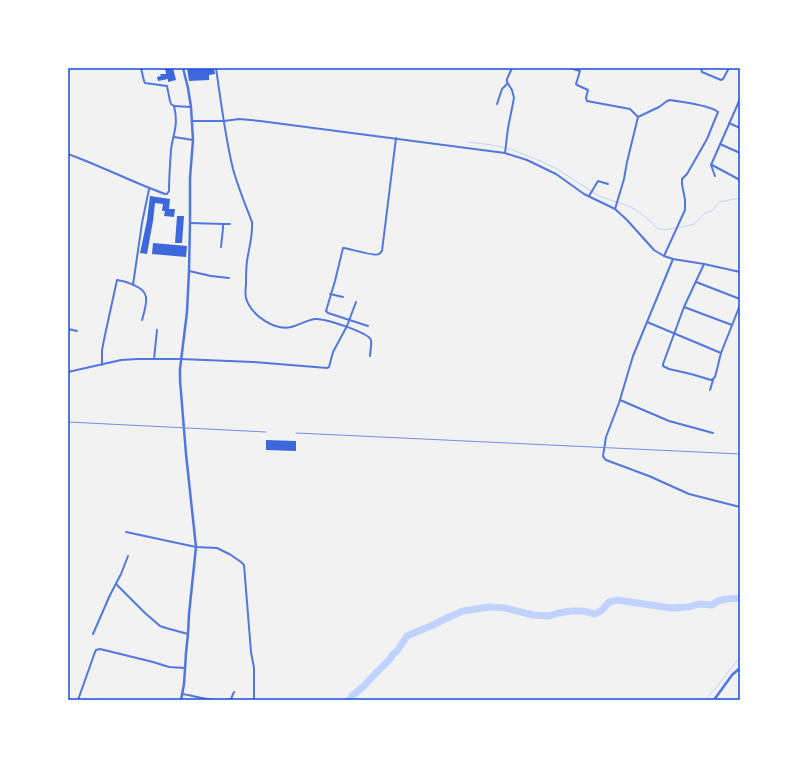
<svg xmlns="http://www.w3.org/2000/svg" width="808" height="768" font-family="'PT Sans',sans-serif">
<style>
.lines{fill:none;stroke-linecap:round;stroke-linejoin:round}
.stream{stroke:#bfd3fe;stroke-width:1}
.river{stroke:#bfd3fe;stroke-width:7}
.building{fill:#3d67dc}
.minor{stroke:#5277de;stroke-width:2}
.tertiary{stroke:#5277de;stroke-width:2.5}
.rail{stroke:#7290e2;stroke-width:1}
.neatline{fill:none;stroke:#1d4ed8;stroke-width:1.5}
</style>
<rect width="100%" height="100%" fill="#f2f2f2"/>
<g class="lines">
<g class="stream">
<polyline points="468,142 492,145 510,149 538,160 557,169 599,196 631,207 640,213 648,219 657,228 664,230 675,228"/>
<polyline points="678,228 694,224 705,213 712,211 719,202 740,198"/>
<polyline points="705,700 715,689 740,657"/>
</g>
<polyline class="river" points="349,700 352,696 365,685 373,676 390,659 392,655 397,651 407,636 433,625 449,617 463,611 489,607 505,608 533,615 549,616 559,613 571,611 583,611 595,614 602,610 609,602 617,600 671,608 689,607 699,604 712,605 718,601 726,599 740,598"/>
</g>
<g class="building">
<polygon points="165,68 173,68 176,80 168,82 168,79 158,81 157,77 161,76 160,74 166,74"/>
<polygon points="187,68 214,68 215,74 209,75 209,80 189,81"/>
<polygon points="150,196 170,199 169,209 175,209 174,217 164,216 165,211 162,211 163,204 155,203 153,221 147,254 140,253 147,220"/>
<polygon points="177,216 184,216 182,243 175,243"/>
<polygon points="153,243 187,246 186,257 152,254"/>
<polygon points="266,440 296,441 296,451 266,450"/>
</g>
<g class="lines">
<g class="minor">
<path d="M216 68C221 102 225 136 233 169 238 187 245 204 252 222 253 235 249 248 247 261 246 269 246 276 246 283 246 289 244 295 247 301 253 316 275 331 291 327 299 325 307 320 315 319 323 318 368 332 371 340 372 345 370 351 370 356"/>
<polyline points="512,68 507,79 507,82 512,90 514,98 508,128 505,153 527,160 556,174 584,194 615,209 624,179 627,162 638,117 630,109 587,101 586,98 588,90 577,85 576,84 580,71 570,68"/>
<polyline points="652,68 662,68"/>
<polyline points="701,68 702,72 721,80 723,79 729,68"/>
<polyline points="497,104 502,89 507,84"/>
<polyline points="174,106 191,107"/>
<path d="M638 117 659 107 667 101 670 100C681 102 710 105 718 112L707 139 687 174 682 179V184L685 200V210L664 256"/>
<polyline points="192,121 224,121 239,119 260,121 505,153"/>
<polyline points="729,123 740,128"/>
<polyline points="174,137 193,140"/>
<polyline points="720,144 740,153"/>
<path d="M68 154C101 166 132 182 165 194H167L169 191C169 178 170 164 171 150 173 133 179 125 174 106L171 104 170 101 167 86 145 83 144 81 141 68"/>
<polyline points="712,165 740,180"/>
<polyline points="715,176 711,165 740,99"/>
<polyline points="589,196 598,181 608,184"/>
<polyline points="615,209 627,220 654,250 664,256 673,259 704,264 740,272"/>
<polyline points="190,223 223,224 223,228 221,247"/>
<polyline points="223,224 230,224"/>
<polyline points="673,259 633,356 619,403 606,437 603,456 604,458 606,460 649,476 689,494 740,507"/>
<polyline points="704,264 684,307 663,364 663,366 669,369 691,374 711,380 713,379 715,377 721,353"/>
<polyline points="189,271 211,276 229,278"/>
<polyline points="696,282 740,299"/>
<polyline points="133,285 142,223 149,189"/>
<polyline points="330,294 343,297"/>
<polyline points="684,307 732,325"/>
<polyline points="647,322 721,353 740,305"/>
<path d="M368 326 328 313 326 311 335 281 343 248H344C351 249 375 257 379 254 380 253 381 252 382 251L396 138"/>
<polyline points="68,329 77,331"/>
<polyline points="154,359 157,330"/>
<path d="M102 365V350L105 335 117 280C125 281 145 287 146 297 147 304 144 313 142 320"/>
<polyline points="68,372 121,360 137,359 181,359 253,362 327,368 329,367 333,352 347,326 356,302"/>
<polyline points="710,390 713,380"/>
<polyline points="620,400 669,421 713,433"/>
<polyline points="126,532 196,547 217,548 231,555 241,562 244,565 251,652 254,668 254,700"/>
<polyline points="116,584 145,613 160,626 166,628 188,634"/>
<polyline points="93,634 110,595 121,574 128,556"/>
<path d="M182 694C196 696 217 703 231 699L234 692"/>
<polyline points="68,699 73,700"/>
<polyline points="78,700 95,652 96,650 100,649 153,662 169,667 185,668"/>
</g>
<g class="tertiary">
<polyline points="181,700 184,684 186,653 188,634 189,614 196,547 186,454 180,380 180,369 187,312 189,271 190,223 190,178 193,140 191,107 188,88 183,68"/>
<polyline points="714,700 732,675 740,668"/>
</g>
<g class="rail">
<polyline points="68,422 266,432"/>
<polyline points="296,433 740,454"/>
</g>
</g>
<rect width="808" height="768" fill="none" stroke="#ffffff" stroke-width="138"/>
<rect x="69" y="69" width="670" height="630" class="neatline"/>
</svg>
